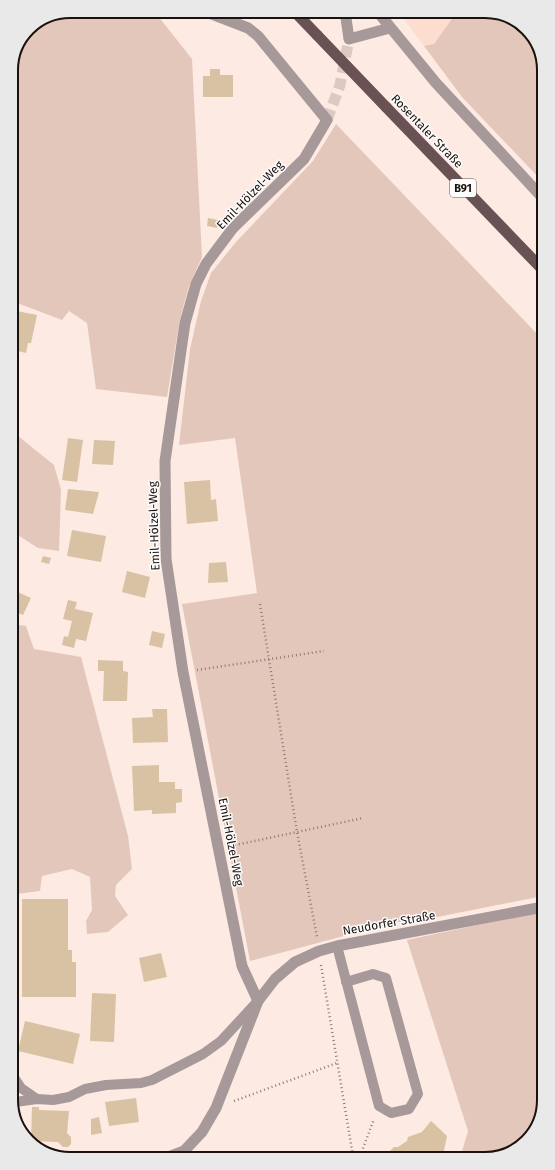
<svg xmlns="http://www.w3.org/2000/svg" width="555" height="1170" font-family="'Fira Sans',sans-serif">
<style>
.built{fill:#fdddd0}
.green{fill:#e4c7bb}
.building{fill:#d8c2a3}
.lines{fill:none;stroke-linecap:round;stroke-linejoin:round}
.minor-tunnel{stroke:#dbc9c2;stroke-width:11;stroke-dasharray:11 5.5;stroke-linecap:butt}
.path{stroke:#8b7c76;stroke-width:2.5;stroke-dasharray:1 3;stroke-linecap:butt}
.service{stroke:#a79899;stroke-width:10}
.minor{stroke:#a79899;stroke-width:11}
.primary{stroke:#6a5154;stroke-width:11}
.primary-bridge{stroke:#6a5154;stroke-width:11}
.labels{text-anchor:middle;stroke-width:3;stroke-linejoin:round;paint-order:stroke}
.shield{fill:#fcfcfc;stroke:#5e5855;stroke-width:1}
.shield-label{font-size:11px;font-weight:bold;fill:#1b110d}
.street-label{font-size:12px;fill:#1b110d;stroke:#fcfcfc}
.rim{fill:none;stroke:#1b110d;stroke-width:2}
</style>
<rect width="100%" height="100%" fill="#fdeae2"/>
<polygon class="built" points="398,11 452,11 455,16 434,44 424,46"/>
<g class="green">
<polygon points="70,11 154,11 192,59 202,257 189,286 180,319 167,397 96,389 87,323 69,311 62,320 12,301 11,66 28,28"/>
<polygon points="452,11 489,11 521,23 540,48 540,179 462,97 424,46 434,44 454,16"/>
<polygon points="336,124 541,338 543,896 412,922 396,922 250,961 182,604 257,593 235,438 179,445 190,349 201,301 211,273 236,242 313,161"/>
<polygon points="13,432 54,465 61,490 59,551 38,548 13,532"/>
<polygon points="13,624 26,626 34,649 81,657 128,836 132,869 116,885 115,896 128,915 108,932 87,934 86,921 92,910 90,877 72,869 42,876 40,891 16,894 16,917 15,917"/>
<polygon points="543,911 544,1100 534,1133 507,1155 461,1155 468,1131 407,940"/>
</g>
<g class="building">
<polygon points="210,69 220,69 220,75 233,75 233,97 203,97 203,76 210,76"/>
<polygon points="208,218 218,220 217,228 207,226"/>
<polygon points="12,310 37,315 31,343 28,343 26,353 18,351 18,348 13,347 15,340 12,339"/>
<polygon points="68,438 83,440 77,482 62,480"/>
<polygon points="94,440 115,441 113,465 92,464"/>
<polygon points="210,480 211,500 216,499 218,521 187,524 184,482"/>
<polygon points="68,489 99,492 93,514 65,510"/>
<polygon points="72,530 106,536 101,562 67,556"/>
<polygon points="43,556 51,558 49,564 41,562"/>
<polygon points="226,562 228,582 208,583 209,563"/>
<polygon points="127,571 150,577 145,598 122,592"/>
<polygon points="13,590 31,598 23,615 13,611"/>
<polygon points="68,600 77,602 75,609 93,613 86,641 76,639 74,648 62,645 64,636 68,637 72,621 63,619"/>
<polygon points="152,631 165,634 162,648 149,645"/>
<polygon points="98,660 123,661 123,671 128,672 127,701 103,701 104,671 98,671"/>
<polygon points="152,709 167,709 168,742 133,743 132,718 153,717"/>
<polygon points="159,765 159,782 175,782 175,789 182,789 182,802 176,803 176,813 152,814 152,810 134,811 132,766"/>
<polygon points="22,899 68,899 68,950 72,950 72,962 76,962 76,997 22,997"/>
<polygon points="161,953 167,977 144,982 139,958"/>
<polygon points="92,993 116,994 114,1042 90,1041"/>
<polygon points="25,1021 80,1034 73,1064 18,1051"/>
<polygon points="136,1098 139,1122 109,1126 105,1102"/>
<polygon points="32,1107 39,1107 39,1110 69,1111 67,1133 71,1137 71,1144 68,1147 63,1147 58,1142 31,1141"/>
<polygon points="99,1117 102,1133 91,1135 91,1119"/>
<polygon points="431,1121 447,1136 443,1155 385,1156 394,1147 398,1147 407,1141 408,1137 422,1132"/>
</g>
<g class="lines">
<polyline class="minor-tunnel" points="327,120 340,85 349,39"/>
<g class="path">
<polyline points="260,604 297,832 317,937"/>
<polyline points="197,670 324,651"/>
<polyline points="231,846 363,818"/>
<polyline points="321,965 353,1156"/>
<polyline points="234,1101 337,1063"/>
<polyline points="360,1156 374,1119"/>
</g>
<g class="service">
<polyline points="337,946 379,1106 391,1113 409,1109 418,1094 386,978 373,974 346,982"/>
<polyline points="15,1079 21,1088 37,1099"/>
<polyline points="15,1102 37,1099 53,1100 69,1097 85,1089 106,1085 141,1083 152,1080 203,1054 221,1041 257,1002"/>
</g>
<g class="minor">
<polyline points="204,11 248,28 258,36 327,120 304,159 233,228 206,264 196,284 185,323 165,461 166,559 183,672 242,966 258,1001"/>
<polyline points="345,11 349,39 390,28"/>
<polyline points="377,11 436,83 540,195"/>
<polyline points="166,1158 184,1151 202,1132 216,1108 258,1001 275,979 295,962 319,951 337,946 543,907"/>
</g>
<g class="primary">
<polyline points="294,11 317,35"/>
<polyline points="386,107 541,268"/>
</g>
<polyline class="primary-bridge" points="317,35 386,107"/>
</g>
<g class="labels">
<rect class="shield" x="450" y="179" width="26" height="18" rx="3"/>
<g class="shield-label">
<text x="463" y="192">B91</text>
</g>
<g class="street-label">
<text transform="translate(427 131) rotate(46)" y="4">Rosentaler Straße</text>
<text transform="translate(250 195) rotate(-46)" y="4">Emil-Hölzel-Weg</text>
<text transform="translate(154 526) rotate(-92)" y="4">Emil-Hölzel-Weg</text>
<text transform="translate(231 842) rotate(79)" y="4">Emil-Hölzel-Weg</text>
<text transform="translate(389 923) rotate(-10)" y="4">Neudorfer Straße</text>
</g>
</g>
<path d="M0 0H555V1170H0ZM70 18H485A52 52 0 0 1 537 70V1100A52 52 0 0 1 485 1152H70A52 52 0 0 1 18 1100V70A52 52 0 0 1 70 18Z" fill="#eae9e9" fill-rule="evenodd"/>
<path class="rim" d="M70 18H485A52 52 0 0 1 537 70V1100A52 52 0 0 1 485 1152H70A52 52 0 0 1 18 1100V70A52 52 0 0 1 70 18Z"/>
</svg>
